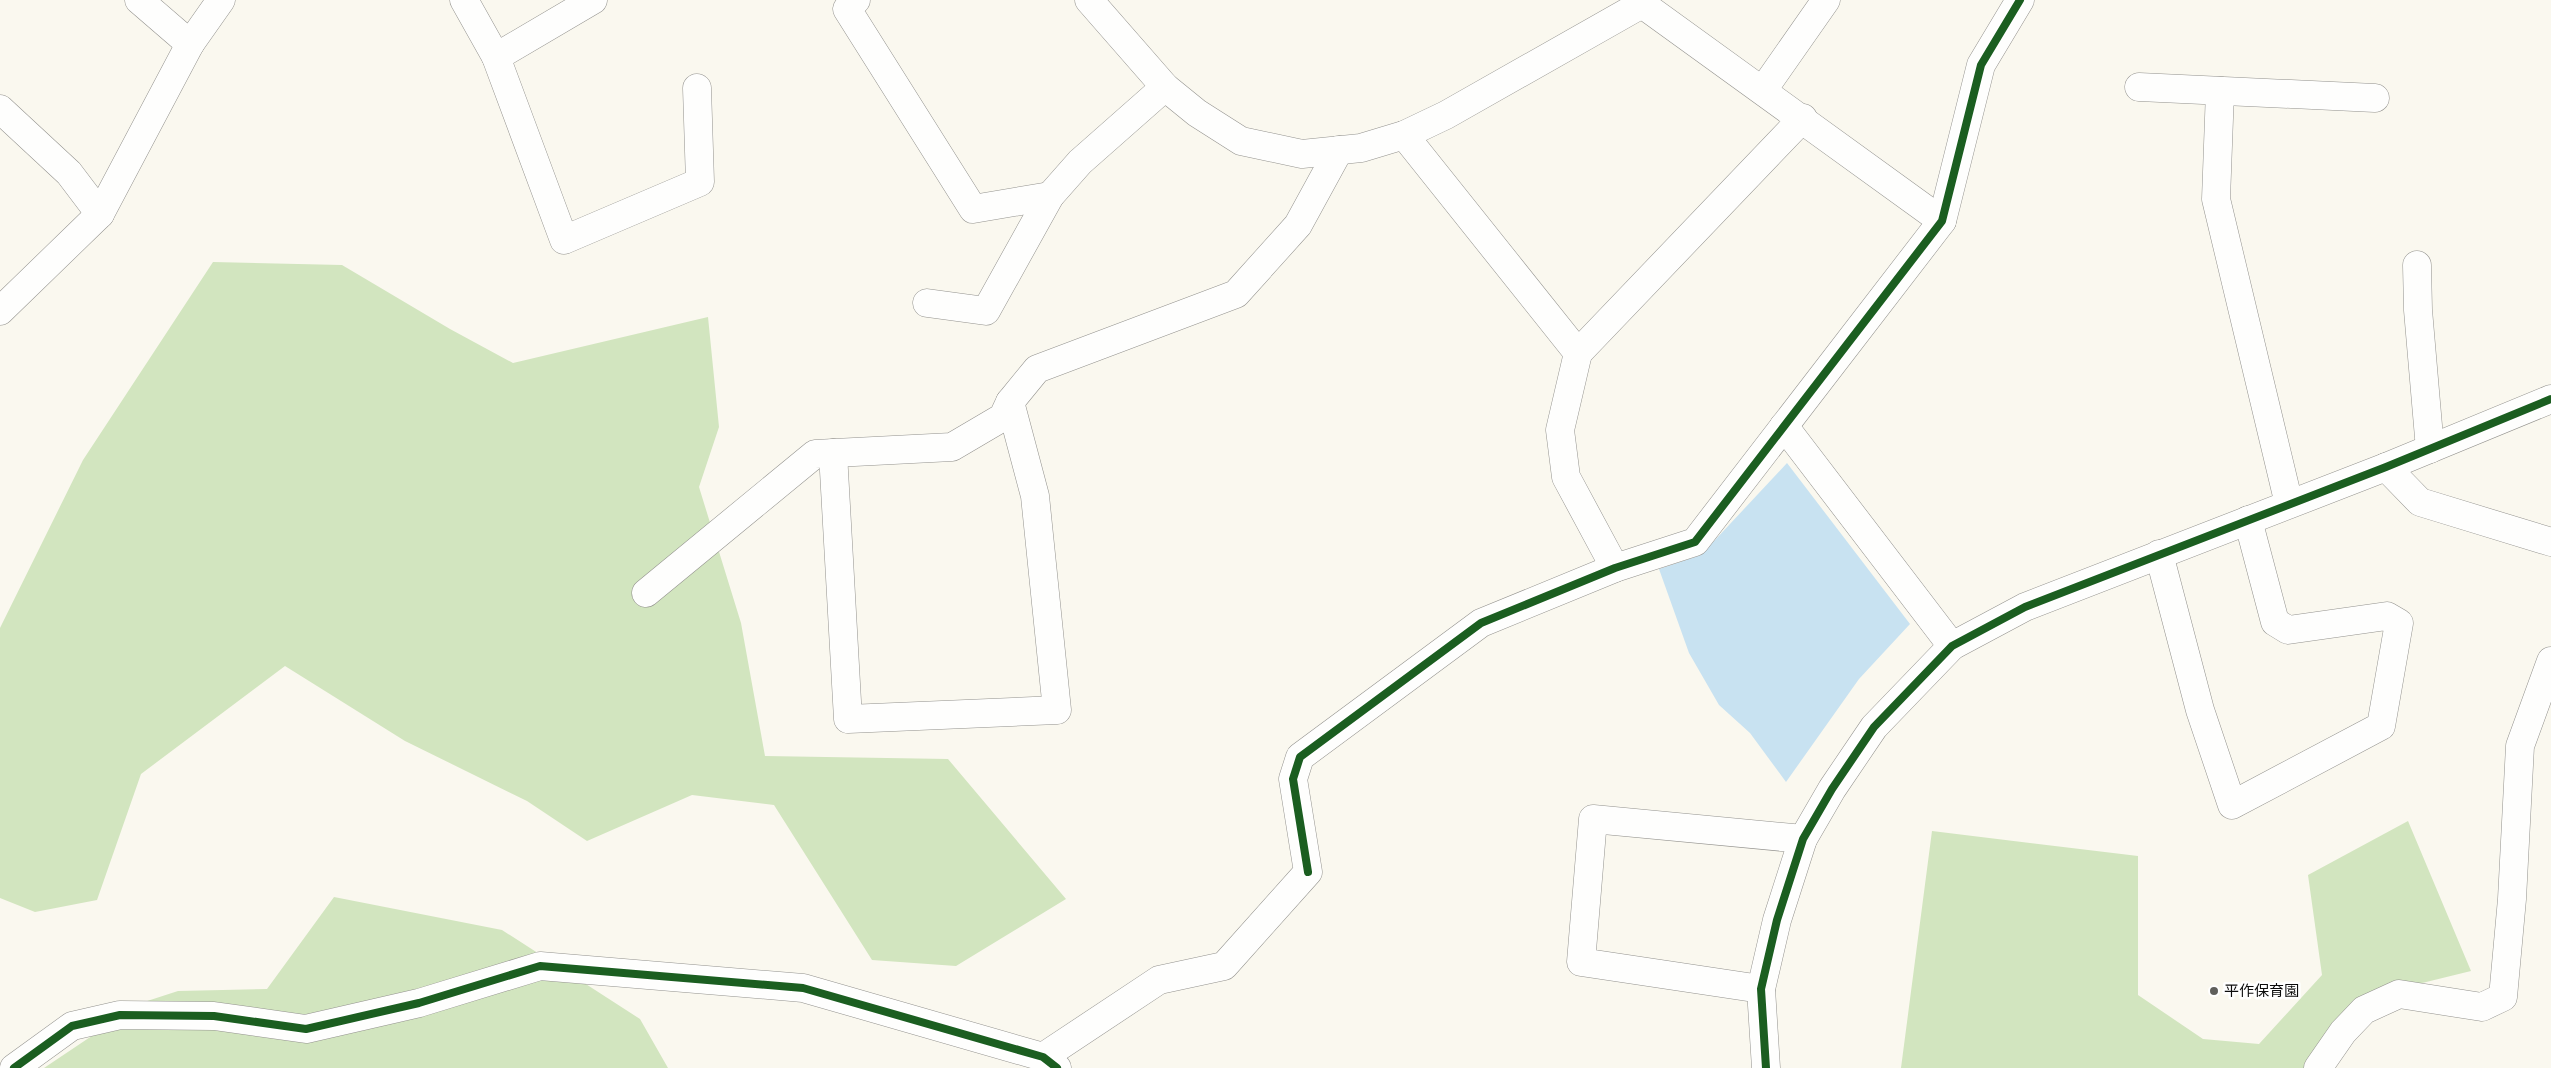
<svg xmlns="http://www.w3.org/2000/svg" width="2551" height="1068" font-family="'Noto Serif','Noto Sans JP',serif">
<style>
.forest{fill:#d2e5bf}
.water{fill:#c8e2f1}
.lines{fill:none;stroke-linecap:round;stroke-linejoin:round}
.minor-casing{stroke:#93928e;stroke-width:29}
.minor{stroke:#fefefd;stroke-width:28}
.cycleway-casing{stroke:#fff;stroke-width:11}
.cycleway{stroke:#1b5e20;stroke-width:8}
.poi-dot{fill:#5f5f5b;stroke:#fff;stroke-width:2}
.labels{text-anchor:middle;stroke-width:5;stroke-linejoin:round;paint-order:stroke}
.poi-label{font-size:15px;fill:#0c0c0c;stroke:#fff;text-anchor:start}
</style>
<rect width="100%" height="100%" fill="#faf8ef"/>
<g class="forest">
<polygon points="213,262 342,265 450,329 513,363 708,317 719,427 699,487 741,623 765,756 948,759 1066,899 956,966 872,960 774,805 692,795 587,841 527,801 405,741 285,666 141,774 97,900 35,912 0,898 0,628 83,460"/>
<polygon points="2408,821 2471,971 2361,998 2308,1068 1901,1068 1932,831 2138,856 2138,995 2203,1039 2259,1044 2322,975 2308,875"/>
<polygon points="334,897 502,930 640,1019 668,1068 44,1068 141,1003 178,991 267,989"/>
</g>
<polygon class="water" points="1787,463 1910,624 1859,679 1786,782 1750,733 1719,705 1689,653 1659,569 1701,555"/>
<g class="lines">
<defs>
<g id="minor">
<polyline points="139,0 190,44"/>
<polyline points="464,0 496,57 564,240 700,182 697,88"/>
<polyline points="856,0 847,9 973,209 1050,196"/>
<polyline points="1089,0 1165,87 1197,113 1241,141 1302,154 1361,148 1404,135 1446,115 1642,4 1645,0"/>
<polyline points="1642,4 1942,221"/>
<polyline points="496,57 593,0"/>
<polyline points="2139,87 2375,98"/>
<polyline points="1763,90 1826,0"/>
<polyline points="2220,91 2216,199 2289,504"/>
<polyline points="0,109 69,173 100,214"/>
<polyline points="1404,135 1578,353 1560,430 1566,477 1615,568"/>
<polyline points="2417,265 2418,310 2430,449"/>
<polyline points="927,303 986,311 1050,196 1080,162 1165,87"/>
<polyline points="0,311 100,214 190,44 221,0"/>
<polyline points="1578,353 1803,118"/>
<polyline points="1784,426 1952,646"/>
<polyline points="833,453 848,719 1057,710 1035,496 1010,402"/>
<polyline points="2386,467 2420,502 2551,542"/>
<polyline points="2159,554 2200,710 2232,805 2381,726 2399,623 2387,616 2288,630 2275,622 2248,520"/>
<polyline points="646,593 815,454 952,447 1003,417 1010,402 1037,369 1236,294 1298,225 1339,150"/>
<polyline points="1761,989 1581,962 1593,819 1803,839"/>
<polyline points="1043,1057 1159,980 1224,966 1308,872 1293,779 1300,757 1481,623 1615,568 1695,542 1942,221 1981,65 2020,0"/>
<polyline points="14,1068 72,1026 120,1015 214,1016 306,1029 419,1003 540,966 803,988 1043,1057 1057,1068"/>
<polyline points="1766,1068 1761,989 1777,920 1803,839 1832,789 1874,727 1952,646 2025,607 2386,467 2551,399"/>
<polyline points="2318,1068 2343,1032 2364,1010 2399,994 2482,1007 2503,997 2512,899 2520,746 2551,661"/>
</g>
</defs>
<use href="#minor" class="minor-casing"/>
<use href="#minor" class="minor"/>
<defs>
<g id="cycleway">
<polyline points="1308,872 1293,779 1300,757 1481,623 1615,568 1695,542 1942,221 1981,65 2020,0"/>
<polyline points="14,1068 72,1026 120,1015 214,1016 306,1029 419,1003 540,966 803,988 1043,1057 1057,1068"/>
<polyline points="1766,1068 1761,989 1777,920 1803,839 1832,789 1874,727 1952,646 2025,607 2386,467 2551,399"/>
</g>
</defs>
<use href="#cycleway" class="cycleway-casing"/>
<use href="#cycleway" class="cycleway"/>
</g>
<circle class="poi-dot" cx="2214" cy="991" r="5"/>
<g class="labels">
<g class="poi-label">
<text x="2224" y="996">平作保育園</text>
</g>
</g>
</svg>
